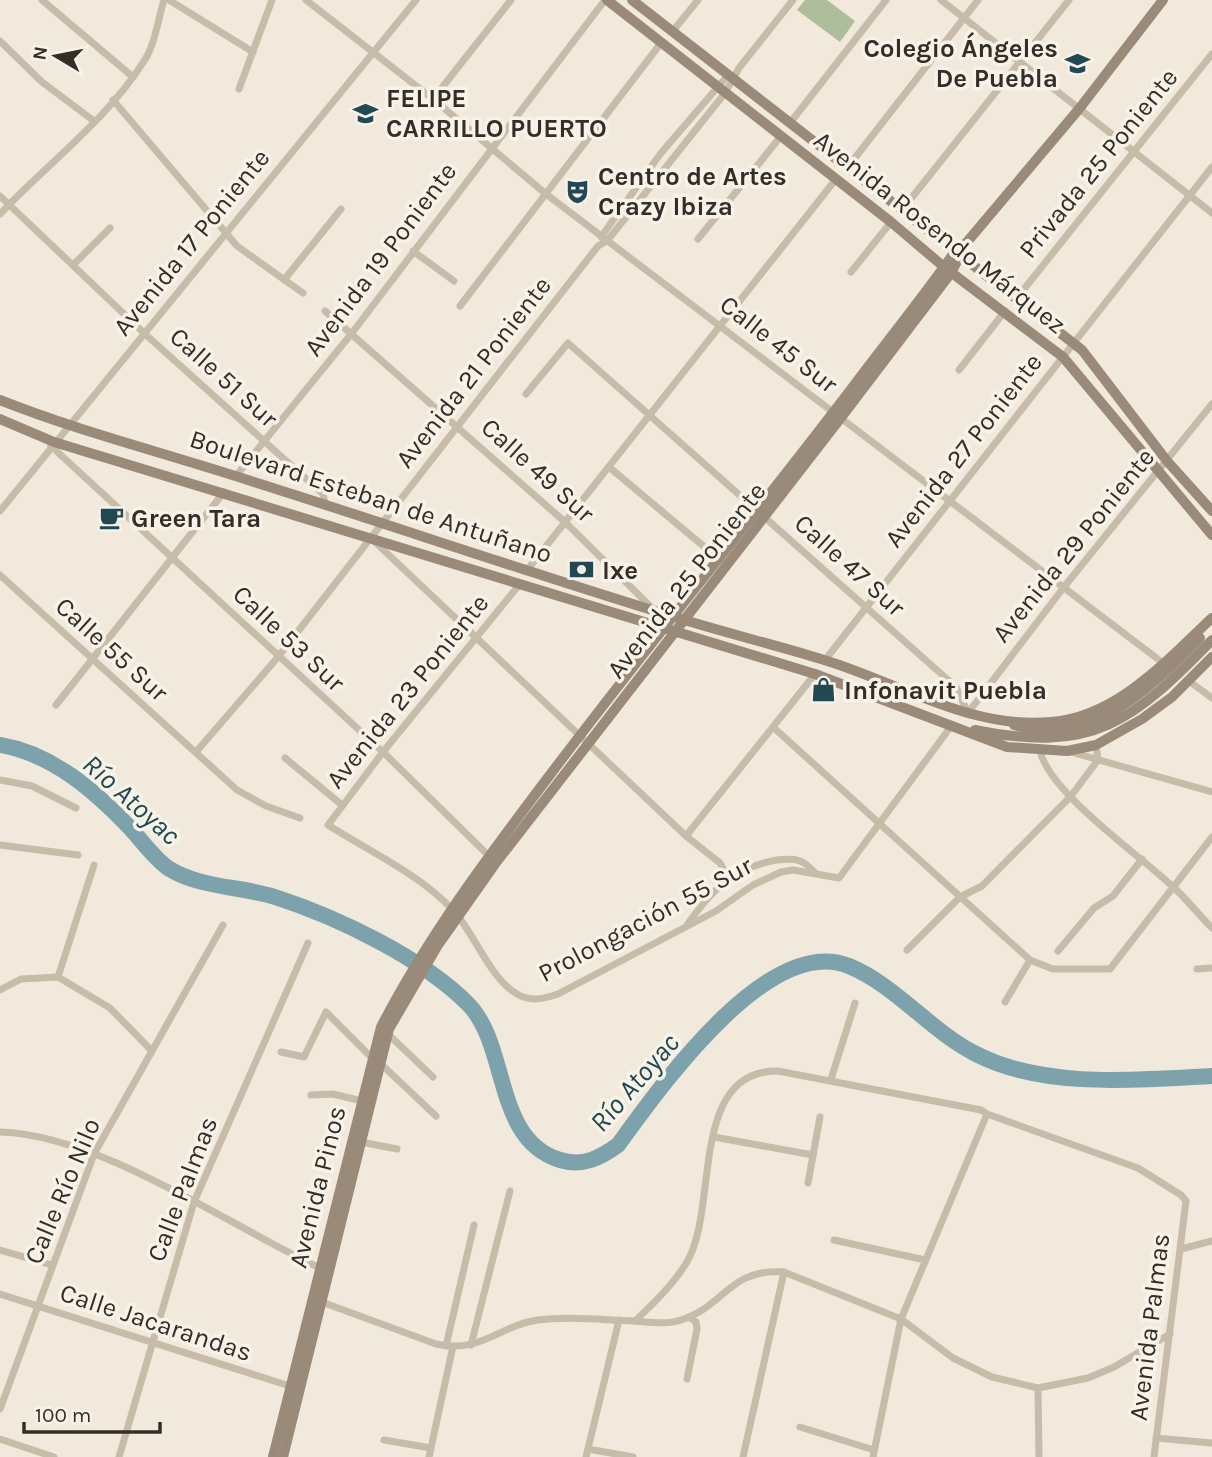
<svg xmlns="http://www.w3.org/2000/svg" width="1212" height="1457" font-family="Karla,sans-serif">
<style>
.park{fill:#aebe9d}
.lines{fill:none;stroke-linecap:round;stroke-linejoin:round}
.river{stroke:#7da2ab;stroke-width:16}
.street{stroke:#c7bba9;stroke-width:7}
.secondary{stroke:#9a8a7a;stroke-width:10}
.labels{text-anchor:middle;stroke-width:7;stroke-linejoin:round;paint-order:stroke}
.poi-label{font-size:26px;font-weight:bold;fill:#342e28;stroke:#f8f3e8;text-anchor:start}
.street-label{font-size:26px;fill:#342e28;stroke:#f8f3e8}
.water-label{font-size:28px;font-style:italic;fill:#214853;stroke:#f8f3e8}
</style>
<rect width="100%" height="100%" fill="#f0e9dc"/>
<polygon class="park" points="805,0 827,0 855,21 840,42 797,10"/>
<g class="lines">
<path class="river" d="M0 745C53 754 95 791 131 829 142 841 154 858 168 868 199 888 241 886 275 897 337 917 423 958 469 1005 509 1047 494 1140 560 1160 583 1167 600 1158 618 1145 659 1089 768 933 849 966 897 986 930 1031 976 1054 1044 1089 1138 1080 1212 1076"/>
<g class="street">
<polyline points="42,0 133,77"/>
<polyline points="169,0 253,52"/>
<polyline points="306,0 433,99 546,194 1163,663"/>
<polyline points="941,0 1212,213"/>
<polyline points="672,32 698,0"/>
<polyline points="0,41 42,82 94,121"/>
<polyline points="239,89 272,0"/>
<polyline points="433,99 511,0"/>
<polyline points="113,100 237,246 303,293"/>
<polyline points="790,123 886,0"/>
<polyline points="847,168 978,0"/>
<polyline points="0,196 145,334 323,494 325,504"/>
<polyline points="902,210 1069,0"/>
<path d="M0 214C47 164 107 120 144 61 155 45 158 19 164 0"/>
<polyline points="601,237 661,153 729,74"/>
<polyline points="698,239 781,136"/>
<polyline points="413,251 454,281"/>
<polyline points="73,265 110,228"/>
<polyline points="851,272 891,222"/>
<polyline points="284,280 341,209"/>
<polyline points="1016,299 1212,54"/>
<polyline points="460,306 661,43"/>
<polyline points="325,311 565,522 652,608"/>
<polyline points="959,370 1005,311"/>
<polyline points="526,394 568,343 956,687 968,713"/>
<polyline points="51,446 383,752 490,857"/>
<polyline points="609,467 720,560"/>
<polyline points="236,476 352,333 605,0"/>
<polyline points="0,511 416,0"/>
<polyline points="374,541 686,836 720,863 728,877"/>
<polyline points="528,569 836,179"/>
<polyline points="0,575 237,790 266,806 300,818"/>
<path d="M519 585 383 752 328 825C369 851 419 874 452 909 474 932 490 979 517 994 530 1002 544 999 558 994L716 911 753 885 781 872 793 870 839 878 952 725"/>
<polyline points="825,660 1212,167"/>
<polyline points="1189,681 1212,698"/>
<polyline points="56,705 224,492"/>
<polyline points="968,713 1064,587 1212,404"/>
<polyline points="773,727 1030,960 1053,969 1110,969 1212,837"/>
<path d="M1040 751C1050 793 1138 854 1171 885 1186 898 1198 914 1212 928"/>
<polyline points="196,752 278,657 598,246 607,241 725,93 739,68 793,0"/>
<polyline points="1071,752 1212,792"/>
<polyline points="285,758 342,805"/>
<polyline points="0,780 32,786 76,808"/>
<polyline points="686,836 815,674"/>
<polyline points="0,845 78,855"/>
<path d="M687 925C711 890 735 867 777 860 796 858 803 859 815 873"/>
<polyline points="907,950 960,897 982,886 1071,796 1098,760 1096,745"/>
<polyline points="1058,951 1094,908 1113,896 1142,859"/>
<polyline points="1197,969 1212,968"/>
<polyline points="58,977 94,865"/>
<polyline points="0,990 21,979 58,977 110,1008 151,1050"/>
<polyline points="1005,1002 1030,960"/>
<polyline points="388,1034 433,1077"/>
<polyline points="281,1052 304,1057 326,1012 373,1059"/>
<polyline points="381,1064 436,1116"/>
<polyline points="831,1079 855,1003"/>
<polyline points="311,1095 333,1094 362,1101"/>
<polyline points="987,1114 1138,1168 1181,1195 1186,1201 1154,1457"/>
<path d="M0 1132C101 1135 230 1226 322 1269"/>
<polyline points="714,1137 813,1155"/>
<polyline points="361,1142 397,1149"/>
<polyline points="808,1183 820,1117"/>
<polyline points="834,1240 925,1260"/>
<polyline points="1181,1249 1212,1241"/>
<polyline points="0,1250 52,1265"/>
<polyline points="0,1294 293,1387"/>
<path d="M319 1301 436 1344C481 1354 500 1325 538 1320 569 1316 602 1320 634 1321 649 1322 667 1325 681 1320 725 1306 729 1268 784 1272L901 1319 953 1358 992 1377 1038 1388 1088 1378 1114 1367 1170 1334"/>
<path d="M635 1321C653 1304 679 1279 690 1256 717 1200 691 1070 778 1071L981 1110 987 1114 901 1319 873 1457"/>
<polyline points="471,1345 510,1191"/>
<polyline points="446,1346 474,1225"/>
<polyline points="687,1379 697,1329 696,1322 689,1317"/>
<polyline points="1038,1388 1039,1457"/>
<polyline points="0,1409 94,1154 223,925"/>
<polyline points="800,1427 874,1450"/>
<polyline points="1156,1438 1212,1443"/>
<polyline points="0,1439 54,1457"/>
<polyline points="384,1440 431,1448"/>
<polyline points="588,1449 633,1457"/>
<polyline points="119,1457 194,1202 308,943"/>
<polyline points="429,1457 453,1346"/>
<polyline points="586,1457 619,1320"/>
<polyline points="743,1457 784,1272"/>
</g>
<g class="secondary">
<polyline points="607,0 891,222 944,267 1063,357 1212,535"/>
<polyline points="632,0 1082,350 1167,461 1212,511"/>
<path d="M0 400C83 433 169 454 254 482 387 524 519 569 652 610 707 628 765 642 821 659 896 681 970 730 1051 722 1117 717 1167 660 1212 618"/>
<polyline points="0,419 54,442 815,674 1007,747 1067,751 1096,745 1142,719 1172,697 1212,657"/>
<path d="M1014 725C1090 749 1152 687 1200 638"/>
<path d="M975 730C1094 754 1132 722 1212 640"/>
<path d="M273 1457 381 1027C431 930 497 845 562 759 658 633 759 510 855 384 888 340 923 297 954 253L967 242 1079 109 1163 0"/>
<polyline points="283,1457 389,1029 438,945 495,864 840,419 951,273 965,246"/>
</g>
</g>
<defs>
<symbol id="school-bare" viewBox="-9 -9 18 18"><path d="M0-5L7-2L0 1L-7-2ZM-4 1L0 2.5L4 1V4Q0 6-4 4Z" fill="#214853" stroke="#f8f3e8" stroke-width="2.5" paint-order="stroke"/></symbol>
<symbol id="theatre-bare" viewBox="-9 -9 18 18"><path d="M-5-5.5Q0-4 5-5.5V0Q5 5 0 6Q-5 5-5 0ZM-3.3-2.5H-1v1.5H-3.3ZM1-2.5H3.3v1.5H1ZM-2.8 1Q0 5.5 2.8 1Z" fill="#214853" stroke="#f8f3e8" stroke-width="2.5" paint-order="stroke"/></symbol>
<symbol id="cafe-bare" viewBox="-9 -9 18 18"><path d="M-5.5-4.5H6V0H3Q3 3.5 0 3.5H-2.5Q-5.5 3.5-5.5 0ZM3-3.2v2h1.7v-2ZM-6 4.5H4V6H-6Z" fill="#214853" stroke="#f8f3e8" stroke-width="2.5" paint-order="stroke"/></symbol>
<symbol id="bank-bare" viewBox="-9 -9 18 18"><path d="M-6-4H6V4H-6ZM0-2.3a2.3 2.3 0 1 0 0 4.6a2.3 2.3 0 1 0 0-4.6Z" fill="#214853" stroke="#f8f3e8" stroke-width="2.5" paint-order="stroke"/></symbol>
<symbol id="shop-bare" viewBox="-9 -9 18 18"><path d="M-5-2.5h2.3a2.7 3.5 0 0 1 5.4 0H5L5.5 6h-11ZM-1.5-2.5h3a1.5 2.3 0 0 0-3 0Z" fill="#214853" stroke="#f8f3e8" stroke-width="2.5" paint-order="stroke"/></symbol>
</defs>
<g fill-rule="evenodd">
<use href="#school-bare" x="1060" y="46" width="35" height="35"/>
<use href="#school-bare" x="348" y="96" width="35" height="35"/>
<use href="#theatre-bare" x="560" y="174" width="35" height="35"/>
<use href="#cafe-bare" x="94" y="500" width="35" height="35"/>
<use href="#bank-bare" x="564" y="552" width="35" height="35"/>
<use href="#shop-bare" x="806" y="672" width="35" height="35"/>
</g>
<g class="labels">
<g class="poi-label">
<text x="1058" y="57" text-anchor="end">Colegio Ángeles<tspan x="1058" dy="30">De Puebla</tspan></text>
<text x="386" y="107">FELIPE<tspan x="386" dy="30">CARRILLO PUERTO</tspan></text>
<text x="598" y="185">Centro de Artes<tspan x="598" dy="30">Crazy Ibiza</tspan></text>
<text x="131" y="527">Green Tara</text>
<text x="602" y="579">Ixe</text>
<text x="844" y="699">Infonavit Puebla</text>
</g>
<g class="street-label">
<text transform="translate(1098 163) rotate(-51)" y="9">Privada 25 Poniente</text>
<text transform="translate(940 232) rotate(38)" y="9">Avenida Rosendo Márquez</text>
<text transform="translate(191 242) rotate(-51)" y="9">Avenida 17 Poniente</text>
<text transform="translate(380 259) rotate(-53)" y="9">Avenida 19 Poniente</text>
<text transform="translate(779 344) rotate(38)" y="9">Calle 45 Sur</text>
<text transform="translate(473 372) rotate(-52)" y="9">Avenida 21 Poniente</text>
<text transform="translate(224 377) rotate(42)" y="9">Calle 51 Sur</text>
<text transform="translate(963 450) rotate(-52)" y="9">Avenida 27 Poniente</text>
<text transform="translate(538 470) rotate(42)" y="9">Calle 49 Sur</text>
<text transform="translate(371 496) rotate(18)" y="9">Boulevard Esteban de Antuñano</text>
<text transform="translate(1073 545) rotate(-51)" y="9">Avenida 29 Poniente</text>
<text transform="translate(850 565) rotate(42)" y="9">Calle 47 Sur</text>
<text transform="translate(686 580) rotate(-52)" y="9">Avenida 25 Poniente</text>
<text transform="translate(289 638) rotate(43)" y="9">Calle 53 Sur</text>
<text transform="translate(112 649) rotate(42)" y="9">Calle 55 Sur</text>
<text transform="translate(407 691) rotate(-51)" y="9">Avenida 23 Poniente</text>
<text transform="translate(645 919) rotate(-28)" y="9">Prolongación 55 Sur</text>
<text transform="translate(317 1187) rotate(-76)" y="9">Avenida Pinos</text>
<text transform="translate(182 1189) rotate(-69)" y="9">Calle Palmas</text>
<text transform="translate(62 1191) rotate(-67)" y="9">Calle Río Nilo</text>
<text transform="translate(156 1322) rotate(18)" y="9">Calle Jacarandas</text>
<text transform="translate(1149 1327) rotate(-83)" y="9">Avenida Palmas</text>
</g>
<g class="water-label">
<text transform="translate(132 799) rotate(42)" y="10">Río Atoyac</text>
<text transform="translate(634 1082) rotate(-49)" y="10">Río Atoyac</text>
</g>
</g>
<g transform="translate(56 56) rotate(280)" stroke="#f8f3e8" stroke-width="5" paint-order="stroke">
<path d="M0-5L12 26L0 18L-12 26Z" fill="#342e28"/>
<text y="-10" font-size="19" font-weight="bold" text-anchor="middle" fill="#342e28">N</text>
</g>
<path d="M24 1422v10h136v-10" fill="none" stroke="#342e28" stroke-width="3.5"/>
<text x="35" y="1422" font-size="21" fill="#342e28" stroke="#f8f3e8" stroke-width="5" paint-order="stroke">100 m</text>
</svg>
